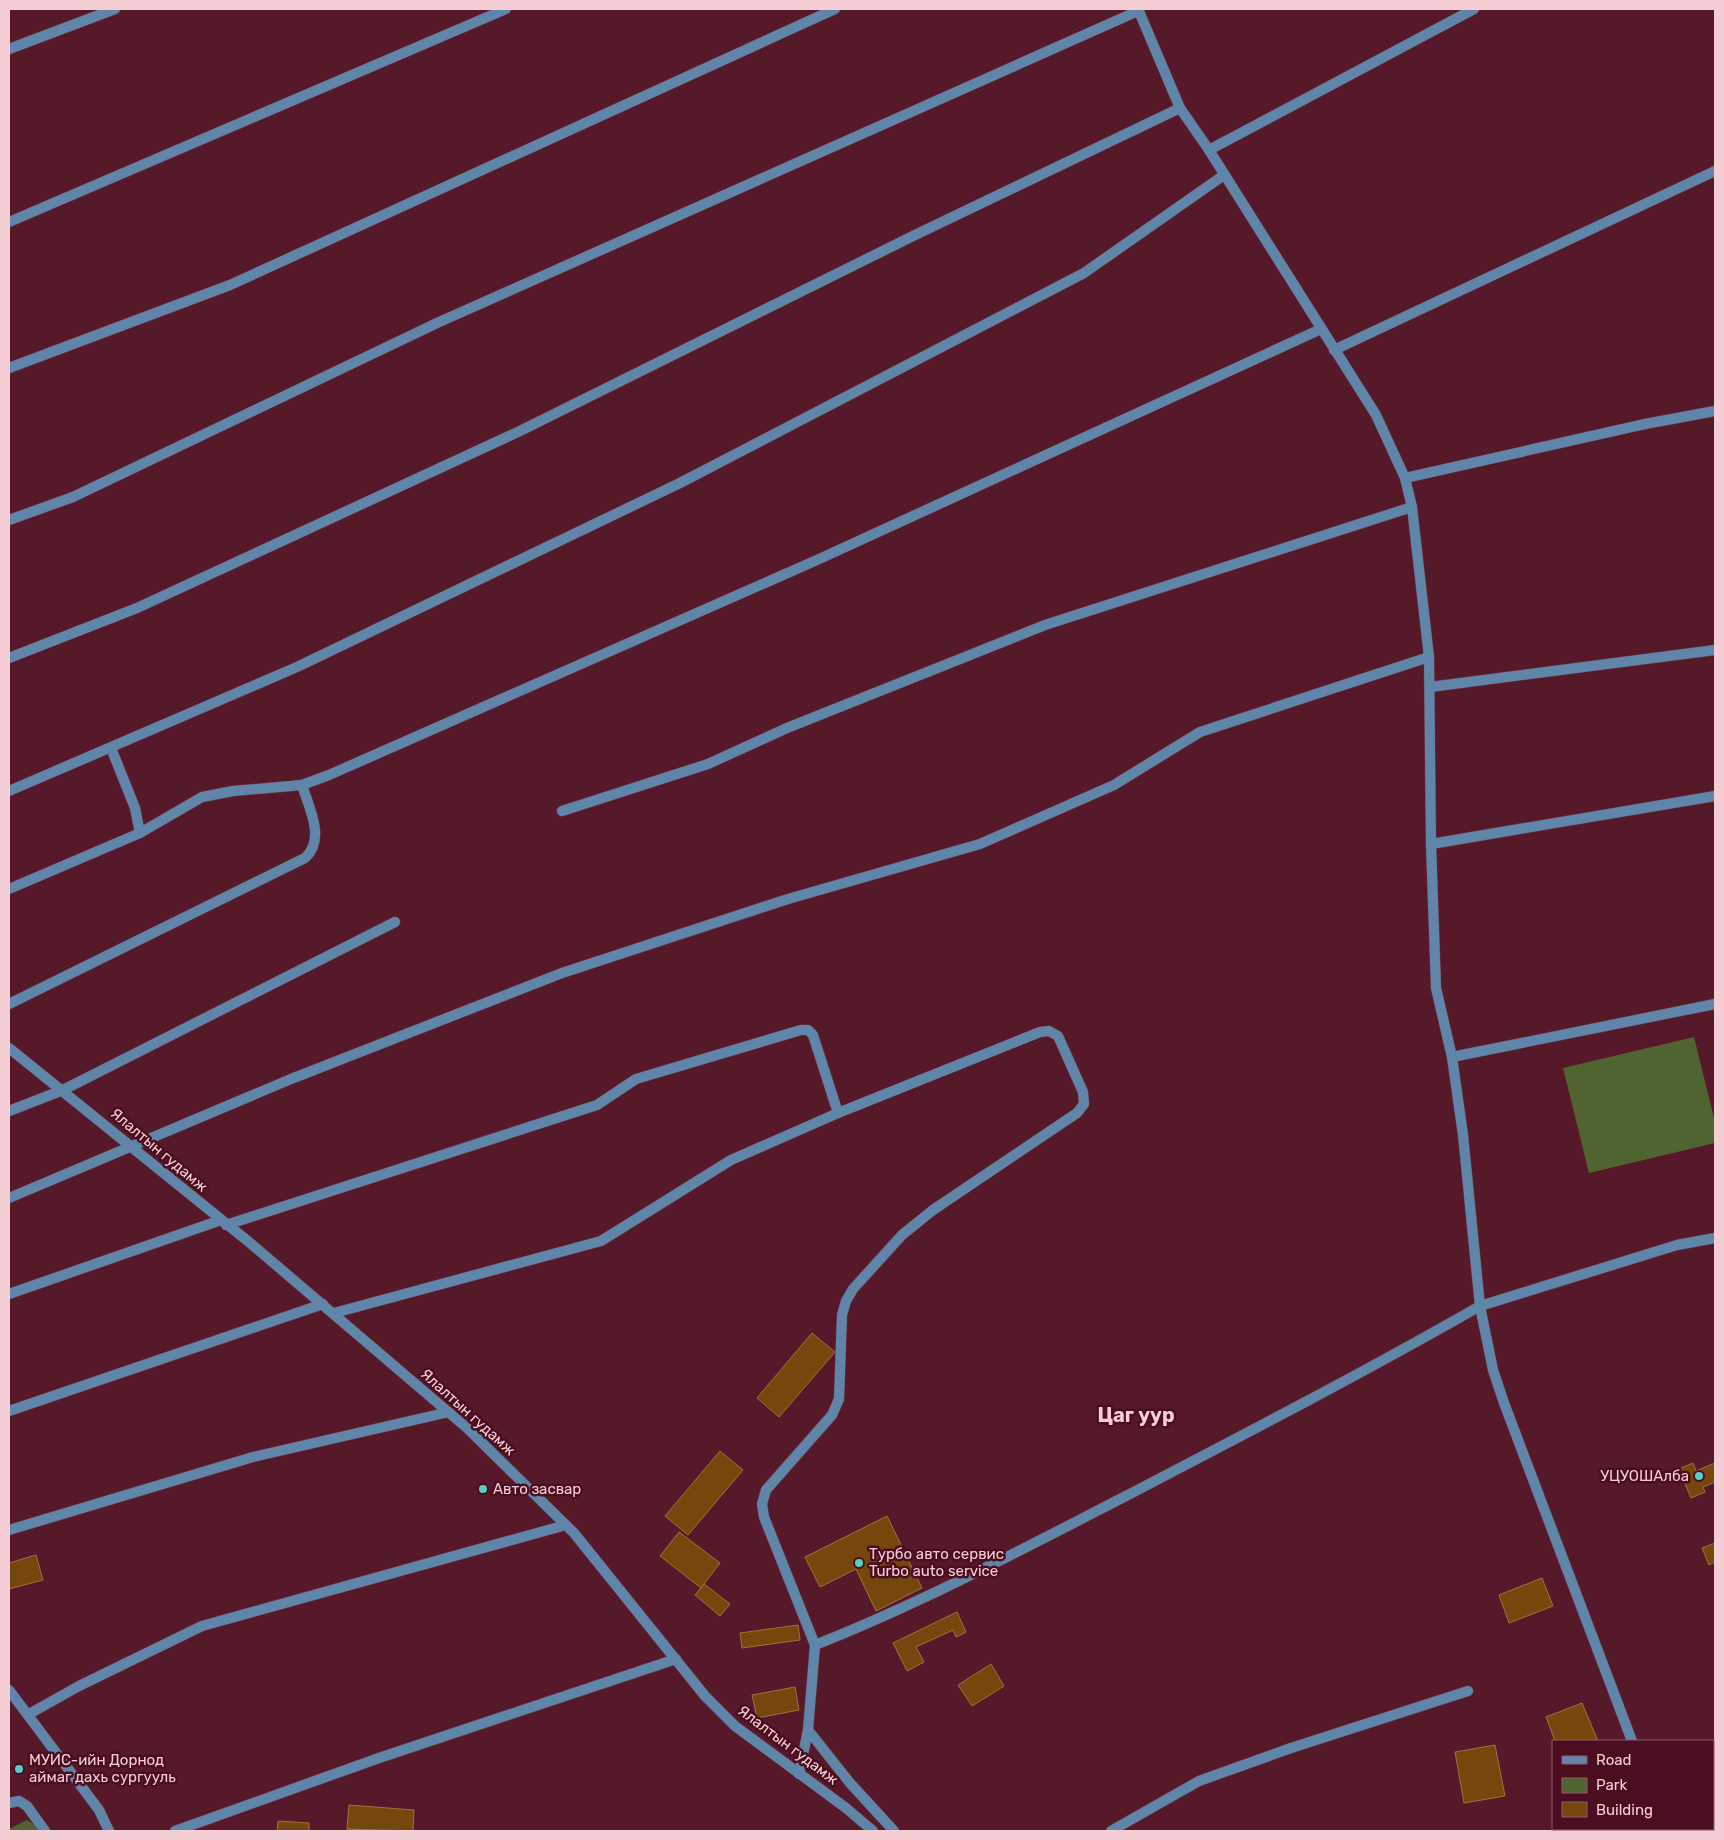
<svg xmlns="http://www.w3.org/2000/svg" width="1724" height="1840" font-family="Rubik,sans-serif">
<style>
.green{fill:#4f6430}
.building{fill:#74480d;stroke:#a0713d}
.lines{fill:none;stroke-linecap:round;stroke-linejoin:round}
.service-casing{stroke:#733949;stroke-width:11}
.minor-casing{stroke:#733949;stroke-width:11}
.tertiary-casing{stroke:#733949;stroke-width:11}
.service{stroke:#5f86a9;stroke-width:10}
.minor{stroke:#5f86a9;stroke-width:10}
.tertiary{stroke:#5f86a9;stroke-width:10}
.poi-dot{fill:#56cec3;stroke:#4a0e20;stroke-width:2}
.labels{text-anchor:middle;stroke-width:5;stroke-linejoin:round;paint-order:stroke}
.street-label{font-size:15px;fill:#f5cdd4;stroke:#4a0e20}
.poi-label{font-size:15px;fill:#f5cdd4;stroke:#4a0e20;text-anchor:start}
.district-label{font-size:20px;font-weight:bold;fill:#f5cdd4;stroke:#4a0e20}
</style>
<rect width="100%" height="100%" fill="#56192a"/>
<g class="green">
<polygon points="1694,1037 1715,1122 1715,1143 1589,1173 1563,1068"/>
<polygon points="27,1820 42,1830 9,1831 9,1829"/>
</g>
<g class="building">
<polygon points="812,1333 835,1352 779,1417 757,1398"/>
<polygon points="720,1451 743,1470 688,1535 665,1516"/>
<polygon points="1693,1463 1696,1471 1715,1463 1715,1482 1703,1487 1705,1492 1691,1498 1679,1469"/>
<polygon points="887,1516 922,1588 876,1611 856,1569 820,1587 805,1557"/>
<polygon points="679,1532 720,1563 701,1588 660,1556"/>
<polygon points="1715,1543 1715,1562 1709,1565 1702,1548"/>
<polygon points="36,1555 43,1580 9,1589 9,1563"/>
<polygon points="1542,1578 1553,1606 1509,1623 1499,1595"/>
<polygon points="704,1584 730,1604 720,1616 695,1595"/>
<polygon points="957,1612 966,1632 956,1637 953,1630 916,1647 924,1662 907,1671 893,1643"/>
<polygon points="798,1625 800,1640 742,1648 740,1633"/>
<polygon points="991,1664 1004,1686 972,1706 958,1685"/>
<polygon points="795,1687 799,1710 757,1718 752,1695"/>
<polygon points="1582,1703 1598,1741 1555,1741 1546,1717"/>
<polygon points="1495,1745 1505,1796 1464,1803 1455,1752"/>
<polygon points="349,1805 414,1810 413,1831 347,1829"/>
<polygon points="278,1821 309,1823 309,1831 277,1831"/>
<polygon points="347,1829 381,1831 347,1831"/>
</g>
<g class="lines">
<defs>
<g id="service">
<polyline points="1480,1306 1677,1245 1715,1238"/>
<polyline points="808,1730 850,1783 894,1831"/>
<polyline points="1713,1759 1715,1759"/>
<polyline points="9,1803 19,1801 27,1806 45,1831"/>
<polyline points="175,1831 379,1758 676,1659"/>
<polyline points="1111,1831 1199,1781 1291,1748 1468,1691"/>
</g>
<g id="minor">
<polyline points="1138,9 1180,108 1209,150 1376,415 1405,478 1412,507 1429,657 1431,844 1436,988 1452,1057 1463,1135 1480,1306 1493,1370 1504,1403 1632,1741"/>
<polyline points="9,49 115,9"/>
<polyline points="1209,150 1474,9"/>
<polyline points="9,222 506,9"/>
<polyline points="1334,350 1715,171"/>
<polyline points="9,368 230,285 835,9"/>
<polyline points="1405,478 1645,424 1715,411"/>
<polyline points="9,520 73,497 437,323 1138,11"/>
<polyline points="9,658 137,608 520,431 915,235 1180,108"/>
<polyline points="1430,687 1715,650"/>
<polyline points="111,748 135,808 140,833 202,797 233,791 302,785 329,775 817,560 1321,329"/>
<polyline points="9,791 297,667 680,483 1084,273 1224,175"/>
<polyline points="562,811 708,764 787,728 1045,625 1412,507"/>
<polyline points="1431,844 1715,796"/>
<polyline points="9,889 140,833"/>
<path d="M9 1004 305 858C326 839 309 808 302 785"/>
<polyline points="1452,1057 1715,1004"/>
<polyline points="9,1111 63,1090 395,922"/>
<polyline points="9,1198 291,1079 562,973 788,899 980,844 1114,785 1200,732 1429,657"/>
<polyline points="226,1225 597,1105 636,1079 801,1030 808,1030 813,1035 838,1113"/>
<polyline points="9,1294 221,1220"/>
<polyline points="334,1313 601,1241 731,1160 838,1113 1040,1032 1049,1031 1058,1036 1083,1092 1084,1104 1077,1113 933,1210 902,1235 853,1289 846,1301 842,1315 839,1399 832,1415 766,1490 762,1504 764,1517 815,1645"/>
<polyline points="9,1411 323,1304"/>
<polyline points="9,1530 253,1457 449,1412"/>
<polyline points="29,1714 79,1686 202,1626 566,1525"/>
<path d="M799 1774 808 1730 815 1645C921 1603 1023 1549 1124 1497 1243 1435 1363 1373 1480 1306"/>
<polyline points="1646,1831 1646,1829"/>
</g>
<g id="tertiary">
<polyline points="9,1048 249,1242 467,1428 574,1533 705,1696 735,1726 846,1808 873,1831"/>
<polyline points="9,1690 99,1810 109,1831"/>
</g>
</defs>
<use href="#service" class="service-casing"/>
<use href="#minor" class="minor-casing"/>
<use href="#tertiary" class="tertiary-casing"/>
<use href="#service" class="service"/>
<use href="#minor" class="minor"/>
<use href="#tertiary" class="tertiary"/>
</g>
<g class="poi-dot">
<circle cx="1699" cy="1476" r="5"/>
<circle cx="483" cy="1489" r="5"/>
<circle cx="859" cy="1563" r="5"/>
<circle cx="19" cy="1769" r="5"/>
</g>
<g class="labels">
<g class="street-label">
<text transform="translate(159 1150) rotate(40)" y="5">Ялалтын гудамж</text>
<text transform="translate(468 1412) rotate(42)" y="5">Ялалтын гудамж</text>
<text transform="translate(788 1745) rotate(37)" y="5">Ялалтын гудамж</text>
</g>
<g class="poi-label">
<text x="1689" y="1481" text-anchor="end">УЦУОШАлба</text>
<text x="493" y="1494">Авто засвар</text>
<text x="869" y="1559">Турбо авто сервис<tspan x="869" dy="17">Turbo auto service</tspan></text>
<text x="29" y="1765">МУИС-ийн Дорнод<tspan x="29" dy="17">аймаг дахь сургууль</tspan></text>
</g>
<g class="district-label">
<text x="1136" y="1422">Цаг уур</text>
</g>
</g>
<rect width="1724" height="1840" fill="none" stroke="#f5cdd4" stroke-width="20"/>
<rect x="1552" y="1740" width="162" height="90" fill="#4a0e20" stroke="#8e5a68"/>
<rect x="1562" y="1756" width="25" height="8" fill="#5f86a9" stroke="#8e5a68"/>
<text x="1596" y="1765" font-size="15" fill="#f5cdd4">Road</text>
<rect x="1562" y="1778" width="25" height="15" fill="#4f6430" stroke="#8e5a68"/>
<text x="1596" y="1790" font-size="15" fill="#f5cdd4">Park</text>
<rect x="1562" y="1802" width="25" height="15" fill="#74480d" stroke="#8e5a68"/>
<text x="1596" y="1815" font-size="15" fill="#f5cdd4">Building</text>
</svg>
